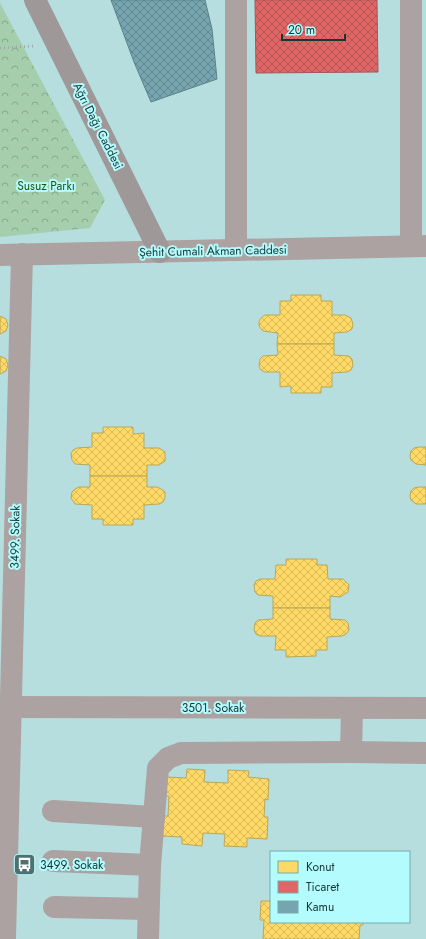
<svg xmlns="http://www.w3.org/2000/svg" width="426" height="939" font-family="Jost,sans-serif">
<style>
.park{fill:url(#park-crowns)}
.homes{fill:url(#homes-cross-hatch);stroke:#b9a857}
.shops{fill:url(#shops-cross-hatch);stroke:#a45757}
.public{fill:url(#public-cross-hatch);stroke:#5a838a}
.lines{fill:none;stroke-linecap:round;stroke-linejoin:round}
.path{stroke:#a1a4a5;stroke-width:2.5;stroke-dasharray:1 3;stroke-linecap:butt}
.minor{stroke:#aca2a2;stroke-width:22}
.major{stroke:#9f9899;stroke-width:22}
.labels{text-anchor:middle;stroke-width:4;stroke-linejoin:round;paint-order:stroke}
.street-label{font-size:12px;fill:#173535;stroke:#b3fbfc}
.park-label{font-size:12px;fill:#25510f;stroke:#b3fbfc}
.poi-label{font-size:12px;fill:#173535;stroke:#b3fbfc;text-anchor:start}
</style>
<defs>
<pattern id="park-crowns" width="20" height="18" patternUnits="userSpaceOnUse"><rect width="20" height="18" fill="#a5cead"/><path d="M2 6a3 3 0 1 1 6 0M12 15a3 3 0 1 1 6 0" fill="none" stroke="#85a88e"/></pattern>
<pattern id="homes-cross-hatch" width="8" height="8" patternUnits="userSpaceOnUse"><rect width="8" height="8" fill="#ffd966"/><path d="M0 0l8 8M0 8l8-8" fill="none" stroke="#dabb59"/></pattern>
<pattern id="shops-cross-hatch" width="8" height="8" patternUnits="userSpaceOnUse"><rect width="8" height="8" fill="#e06666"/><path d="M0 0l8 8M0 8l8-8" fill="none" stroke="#b55555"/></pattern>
<pattern id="public-cross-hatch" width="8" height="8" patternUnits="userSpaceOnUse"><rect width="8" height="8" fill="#76a5af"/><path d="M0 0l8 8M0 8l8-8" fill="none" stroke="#60878f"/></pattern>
</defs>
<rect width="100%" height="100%" fill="#b7dede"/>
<polygon class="park" points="0,3 105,200 90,228 0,237"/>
<g class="homes">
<polygon points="291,295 321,295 321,301 332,301 332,315 345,315 351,318 353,324 352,329 347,332 334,333 334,344 277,344 278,333 263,331 259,326 259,321 261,318 265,315 280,315 280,301 291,301"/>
<polygon points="0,316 6,319 8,325 6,331 0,334"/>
<polygon points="277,344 334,344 334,355 349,356 352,359 353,366 351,370 347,372 332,373 332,387 321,387 321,393 291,393 291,386 280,387 280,372 265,372 261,370 259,366 260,359 263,356 278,355"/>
<polygon points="0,356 6,359 8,365 6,371 0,374"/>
<polygon points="103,427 133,427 133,434 144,433 144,448 159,448 165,452 165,461 159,465 147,465 147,476 90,476 90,465 75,464 72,460 71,454 73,450 77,448 92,447 92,433 103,433"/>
<polygon points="419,447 426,447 426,465 416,464 411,460 410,456 411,451 414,448"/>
<polygon points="90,476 147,476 147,487 157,487 161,489 165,492 165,498 163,502 159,504 144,505 144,519 133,519 133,525 103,525 103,519 92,519 92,505 75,504 71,498 72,492 75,489 79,487 90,487"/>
<polygon points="419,487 426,487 426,504 416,504 411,500 410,496 411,491 414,488"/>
<polygon points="286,559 317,559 317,565 327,565 328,579 343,579 349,585 348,592 340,597 330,596 330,608 273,608 273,596 258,595 255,592 254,585 256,581 260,579 275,579 276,565 286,565"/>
<polygon points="273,608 330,608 330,619 345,620 348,623 349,630 346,634 342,636 327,637 327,650 316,650 316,656 286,657 286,650 275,650 276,636 260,636 256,634 254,630 255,623 258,620 273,619"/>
<polygon points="187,769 205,770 204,782 228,783 228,770 249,771 248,777 269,779 268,800 265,799 264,817 268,817 267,839 247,838 247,847 224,846 225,834 203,833 202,846 182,844 182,837 162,836 163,816 168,816 169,796 165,796 166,777 186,778"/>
<polygon points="261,901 271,901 271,922 363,922 363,925 360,925 359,939 263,939 264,920 260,920"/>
</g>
<polygon class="shops" points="255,0 377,0 378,72 256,73"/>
<polygon class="public" points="111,0 205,0 212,29 217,79 151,102 134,62"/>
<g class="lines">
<polyline class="path" points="0,48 35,46"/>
<g class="minor">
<polyline points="411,246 411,0"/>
<polyline points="236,250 236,0"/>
<polyline points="0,255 426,246"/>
<polyline points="0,707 426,708"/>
<polyline points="351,752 352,708"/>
<polyline points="53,811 154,817"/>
<polyline points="53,861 150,865"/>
<polyline points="54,907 148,909"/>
<polyline points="5,939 22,254"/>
<polyline points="148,939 150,865 158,768 168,758 181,753 351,752 426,753"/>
</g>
<polyline class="major" points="35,0 160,252"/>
</g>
<defs>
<symbol id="bus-square" viewBox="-11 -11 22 22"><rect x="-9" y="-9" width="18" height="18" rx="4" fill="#4f7070" stroke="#b3fbfc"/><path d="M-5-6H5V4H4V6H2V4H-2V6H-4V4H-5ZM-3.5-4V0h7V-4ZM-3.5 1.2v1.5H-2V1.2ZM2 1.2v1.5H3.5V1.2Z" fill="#fff"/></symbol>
</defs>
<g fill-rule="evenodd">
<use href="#bus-square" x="12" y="852" width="25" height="25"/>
</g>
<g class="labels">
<g class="street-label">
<text transform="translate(98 126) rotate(63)" y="4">Ağrı Dağı Caddesi</text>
<text transform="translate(213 251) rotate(-1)" y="4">Şehit Cumali Akman Caddesi</text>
<text transform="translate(15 537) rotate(-89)" y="4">3499. Sokak</text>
<text x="213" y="712">3501. Sokak</text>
</g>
<g class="park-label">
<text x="46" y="190">Susuz Parkı</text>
</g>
<g class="poi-label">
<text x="40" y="869">3499. Sokak</text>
</g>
</g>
<rect x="270" y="851" width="140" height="72" fill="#b3fbfc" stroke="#75acac"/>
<rect x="278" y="861" width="20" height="12" fill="#ffd966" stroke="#75acac"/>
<text x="306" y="871" font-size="12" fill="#173535">Konut</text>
<rect x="278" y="881" width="20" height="12" fill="#e06666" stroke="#75acac"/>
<text x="306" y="891" font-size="12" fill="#173535">Ticaret</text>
<rect x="278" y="901" width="20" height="12" fill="#76a5af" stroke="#75acac"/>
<text x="306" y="911" font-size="12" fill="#173535">Kamu</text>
<path d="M282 34v6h63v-6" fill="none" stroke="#173535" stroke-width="2"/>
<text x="288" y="34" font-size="12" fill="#173535" stroke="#b3fbfc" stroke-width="3" paint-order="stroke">20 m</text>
</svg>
